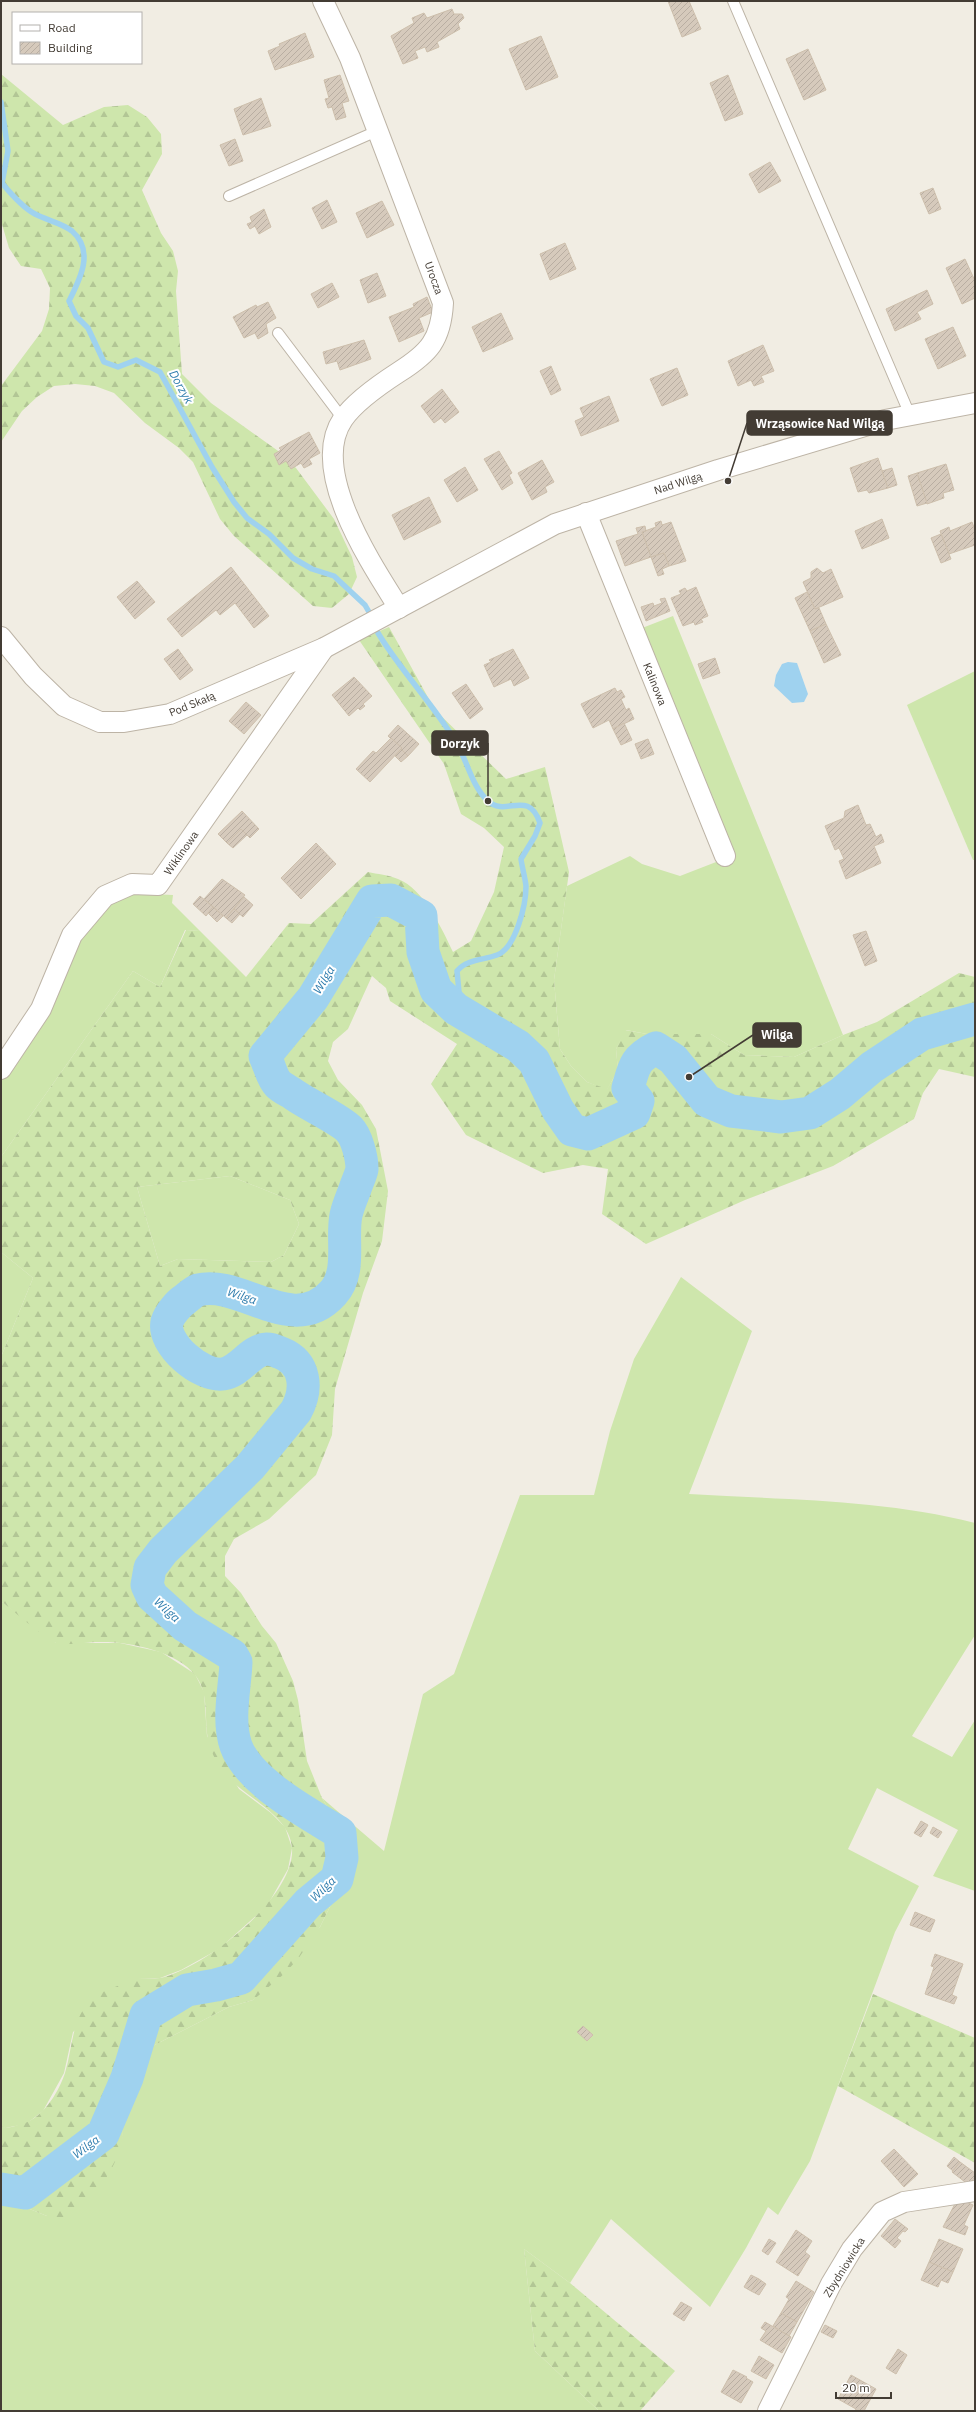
<svg xmlns="http://www.w3.org/2000/svg" width="976" height="2412" font-family="'IBM Plex Sans',sans-serif">
<style>
.grass{fill:#cee6ac}
.forest{fill:url(#forest-firs);fill-rule:evenodd}
.water{fill:#9fd2ef}
.lines{fill:none;stroke-linecap:round;stroke-linejoin:round}
.stream{stroke:#9fd2ef;stroke-width:5.5}
.river{stroke:#9fd2ef;stroke-width:33}
.building{fill:url(#building-hatch);stroke:#cdbfac}
.lane-casing{stroke:#bdb4a6;stroke-width:12}
.street-casing{stroke:#bdb4a6;stroke-width:22}
.lane{stroke:#fff;stroke-width:10}
.street{stroke:#fff;stroke-width:20}
.labels{text-anchor:middle;stroke-width:4;stroke-linejoin:round;paint-order:stroke}
.street-label{font-size:11px;fill:#433c34;stroke:#fff}
.water-label{font-size:12px;font-style:italic;fill:#2f7dad;stroke:#fff}
.leader{fill:none;stroke:#433c34;stroke-width:1.5}
.callout-dot{fill:#433c34;stroke:#fff;stroke-width:1.5}
.callout{fill:#433c34;stroke:#433c34;stroke-width:1.5}
.callout-label{font-size:12px;text-anchor:middle;font-weight:bold;fill:#fff}
</style>
<defs>
<pattern id="forest-firs" width="22" height="20" patternUnits="userSpaceOnUse"><rect width="22" height="20" fill="#cee6ac"/><path d="M5 1l3.5 6h-7zM16 11l3.5 6h-7z" fill="#b2c695"/></pattern>
<pattern id="building-hatch" width="6" height="6" patternUnits="userSpaceOnUse"><rect width="6" height="6" fill="#d6cabc"/><path d="M-1 1l2-2M0 6l6-6M5 7l2-2" fill="none" stroke="#b9aea2"/></pattern>
</defs>
<rect width="100%" height="100%" fill="#f1ede3"/>
<g class="grass">
<polygon points="673,616 843,1035 794,1057 744,1055 711,1034 647,1034 626,1030 616,1049 618,1070 607,1090 587,1082 571,1066 560,1049 554,980 567,886 630,856 642,864 680,876 729,857 637,630"/>
<polygon points="975,671 975,860 973,860 907,705"/>
<polygon points="137,889 150,894 173,895 172,903 200,931 185,930 160,987 133,971 1,1157 1,1082 46,1013 81,936 116,898"/>
<polygon points="230,1176 290,1200 299,1224 284,1255 271,1262 178,1259 160,1266 137,1187"/>
<polygon points="1,1252 33,1278 1,1357"/>
<path d="M681 1277 752 1331 689 1494C785 1500 882 1499 975 1523V1635L912 1736 952 1757 975 1720V1891L933 1876 958 1830 877 1788 848 1849 919 1886 895 1932 810 2161 778 2215 768 2207 746 2248 710 2307 611 2219 570 2283 524 2249 535 2351 599 2411H1V2200L10 2201 47 2216 122 2139 124 2099 135 2055 229 2007 253 2000 320 1927 347 1872 349 1852 342 1832 322 1798 384 1851 423 1694 454 1674 520 1495H594L610 1431 634 1359Z"/>
<polygon points="1,1601 56,1643 120,1643 161,1652 195,1674 204,1692 207,1736 239,1789 271,1813 285,1827 292,1848 288,1869 267,1906 219,1949 181,1970 160,1978 139,1979 73,2032 64,2073 43,2111 26,2124 5,2128 1,2126"/>
</g>
<g class="forest">
<polygon points="1,74 63,125 104,107 128,105 147,117 161,134 162,154 142,190 161,233 173,251 178,271 176,291 182,374 211,403 281,453 296,468 334,519 352,557 357,577 349,594 332,608 313,606 234,536 220,519 193,462 179,448 145,423 114,393 95,386 75,384 54,386 37,397 22,411 1,442 1,386 42,331 49,309 50,288 41,269 21,266 9,248 1,221"/>
<path d="M389 627 435 710 506 779 545 767 569 872 554 980 560 1049 571 1066 587 1082 607 1089 618 1071 616 1049 625 1030 647 1034H711L744 1055 794 1057 843 1035 877 1022 959 973 975 977V1077L939 1069 923 1093 914 1119 833 1166 745 1200 646 1244 602 1214 608 1169 583 1165 543 1173 466 1135 431 1084 457 1044 390 1001 386 988 372 976 348 1029 333 1042 328 1061 338 1080 362 1105 376 1129 388 1191 382 1241 363 1293 335 1389 332 1435 316 1475 269 1519 234 1539 225 1556V1576L241 1593 262 1626 276 1643 293 1681 298 1700 307 1761 322 1798 342 1832 349 1852 347 1872 320 1927 298 1959 284 1974 253 2000 229 2007 135 2055C131 2069 126 2085 124 2100 123 2113 124 2127 122 2140 115 2174 93 2199 66 2218L47 2216 10 2201 1 2200V2126C7 2129 12 2127 18 2125 41 2121 58 2094 65 2073 73 2047 71 2017 94 1997 101 1991 128 1982 138 1979 145 1978 153 1979 160 1978 203 1969 296 1897 292 1848 290 1815 246 1798 227 1776 217 1764 208 1748 207 1733 205 1713 208 1691 195 1675 177 1651 127 1641 99 1642 88 1642 66 1646 56 1643 48 1641 10 1608 1 1601V1357L33 1278 1 1252V1157L133 971 160 987 186 930 200 931 246 977 289 923 311 924 368 872C377 874 389 875 398 879 424 889 442 929 453 952L471 941 494 892 504 847 484 828 461 814 444 764 359 640ZM230 1176 290 1200 299 1224 284 1255 271 1262 178 1259 160 1266 137 1187Z"/>
<polygon points="873,1994 975,2038 975,2163 838,2086"/>
<polygon points="524,2249 570,2283 675,2371 640,2411 599,2411 535,2351"/>
</g>
<polygon class="water" points="788,662 797,663 808,694 804,702 792,703 774,686 776,675 782,664"/>
<g class="lines">
<g class="stream">
<path d="M1 102 8 151 2 183C11 194 22 207 35 214 46 220 62 223 72 231 95 251 80 279 69 301L76 316 88 328 104 362 118 367 136 360 160 372 212 467 234 502 247 518 269 534 293 558 312 569 334 576 365 605 369 612"/>
<path d="M378 633C401 671 433 704 456 742 467 760 472 787 488 801 506 818 528 788 540 823L535 836 521 859C522 867 525 877 526 886 526 904 516 948 497 955 484 960 467 959 457 971L459 992 456 1009"/>
</g>
<path class="river" d="M1 2189 25 2193 103 2134 127 2078 146 2015 187 1990 216 1985 241 1978 308 1903 337 1879 342 1858 340 1833C309 1814 249 1782 236 1746 227 1720 235 1688 236 1662L232 1655 185 1626 152 1596 147 1585 150 1568 163 1551 250 1467 296 1411C308 1389 306 1363 281 1353 276 1351 272 1349 267 1349 250 1350 241 1371 223 1374 201 1377 162 1344 167 1322 169 1315 178 1304 184 1300 188 1297 193 1292 198 1290 241 1279 293 1338 333 1293 352 1272 341 1239 346 1215 348 1206 352 1197 355 1189 357 1182 361 1175 362 1169 362 1158 357 1137 349 1129 339 1119 309 1105 296 1096 291 1092 283 1089 278 1084 272 1078 269 1064 265 1056L313 998 372 901 391 900 421 916 423 952 436 990 456 1009 518 1046 534 1061 558 1110 572 1130 588 1134 634 1113 638 1101 628 1088C634 1067 635 1058 656 1048L673 1059 707 1101 731 1111 781 1117 810 1113 840 1094 872 1067 922 1034 975 1019"/>
</g>
<g class="building">
<polygon points="668,1 689,1 701,29 682,37"/>
<polygon points="452,9 454,14 462,14 464,18 458,24 460,29 437,42 439,47 427,52 425,47 415,51 418,58 403,64 391,36 414,23 412,18 424,13 427,18"/>
<polygon points="305,33 314,57 275,70 268,51 280,46 279,44"/>
<polygon points="541,36 558,77 526,90 509,49"/>
<polygon points="808,49 826,90 804,100 786,59"/>
<polygon points="340,75 349,101 342,103 346,117 336,120 332,107 328,108 325,99 329,98 324,80"/>
<polygon points="728,75 743,114 725,121 710,83"/>
<polygon points="261,98 271,126 243,135 234,109"/>
<polygon points="235,139 243,161 229,166 220,145"/>
<polygon points="770,162 781,181 759,193 749,174"/>
<polygon points="933,188 941,209 929,214 920,193"/>
<polygon points="327,200 337,222 322,229 312,208"/>
<polygon points="382,201 394,225 367,238 356,213"/>
<polygon points="264,209 271,227 259,234 255,226 250,229 247,224 252,222 250,217"/>
<polygon points="565,243 576,269 550,280 540,254"/>
<polygon points="965,259 975,281 975,298 962,304 946,268"/>
<polygon points="377,273 386,296 368,303 360,280"/>
<polygon points="332,283 339,297 318,308 311,294"/>
<polygon points="927,290 933,304 917,312 921,319 895,331 886,309"/>
<polygon points="427,297 433,312 419,318 424,331 399,342 389,317 414,307 413,304"/>
<polygon points="268,302 276,318 266,324 268,333 258,339 255,333 244,338 233,317 256,305 257,307"/>
<polygon points="501,313 513,339 483,352 472,327"/>
<polygon points="953,327 966,356 938,369 925,339"/>
<polygon points="364,340 371,359 340,370 337,361 326,364 323,352"/>
<polygon points="763,345 774,371 761,376 764,382 754,386 751,380 738,386 728,361"/>
<polygon points="551,366 561,390 551,395 540,371"/>
<polygon points="677,368 688,395 662,406 650,379"/>
<polygon points="442,389 459,412 445,423 441,418 434,423 421,406"/>
<polygon points="609,396 619,421 581,436 575,421 584,417 580,408"/>
<polygon points="309,432 320,453 309,459 312,464 304,468 301,463 291,469 286,461 279,465 274,454 281,450 279,448"/>
<polygon points="499,451 512,473 509,475 513,483 502,490 484,459"/>
<polygon points="878,458 888,488 869,493 867,490 858,492 850,468"/>
<polygon points="542,460 554,482 545,487 547,492 532,500 518,473"/>
<polygon points="946,464 954,490 943,493 944,498 927,504 917,473"/>
<polygon points="465,467 478,490 457,502 444,480"/>
<polygon points="892,468 897,485 888,488 882,471"/>
<polygon points="917,473 927,503 917,506 908,476"/>
<polygon points="429,497 441,522 404,540 392,515"/>
<polygon points="882,519 889,538 862,549 855,531"/>
<polygon points="661,521 662,525 671,522 686,561 669,566 664,553 651,557 642,532 656,527 655,523"/>
<polygon points="972,522 975,530 975,545 949,554 940,531 949,527 950,531"/>
<polygon points="645,526 646,531 642,532 651,557 625,566 616,541 638,534 636,528"/>
<polygon points="941,534 951,559 941,563 931,538"/>
<polygon points="664,553 669,566 662,569 664,574 658,576 651,557"/>
<polygon points="231,567 269,616 254,628 235,603 220,615 216,610 182,637 167,619"/>
<polygon points="817,568 823,573 831,569 843,597 815,609 803,582 811,578 811,572"/>
<polygon points="137,581 155,602 135,619 117,597"/>
<polygon points="696,587 708,616 701,619 703,622 695,625 694,622 683,626 671,598 681,594 679,591 685,588 687,591"/>
<polygon points="807,592 815,609 819,608 826,624 810,631 795,598"/>
<polygon points="665,598 670,611 646,621 641,607 653,603 654,606 662,603 660,599"/>
<polygon points="826,624 841,655 824,663 810,631"/>
<polygon points="178,649 193,670 180,680 164,659"/>
<polygon points="513,649 529,678 514,686 511,679 494,687 484,665 491,662 489,660"/>
<polygon points="715,658 720,673 703,679 698,664"/>
<polygon points="354,677 372,696 363,704 365,706 360,710 358,708 349,716 332,695"/>
<polygon points="466,684 483,709 470,719 452,693"/>
<polygon points="615,688 617,692 621,690 625,697 621,699 626,710 629,708 634,719 613,729 609,720 593,728 581,704"/>
<polygon points="246,702 261,715 244,734 229,721"/>
<polygon points="624,723 632,740 621,745 613,729"/>
<polygon points="398,725 419,744 408,756 388,736"/>
<polygon points="391,738 402,748 370,782 356,769 373,751 376,753"/>
<polygon points="648,739 654,754 641,759 635,744"/>
<polygon points="401,749 408,756 401,762 395,756"/>
<polygon points="858,805 866,825 870,824 876,837 881,834 884,842 874,846 881,863 846,879 839,861 844,859 839,848 835,850 825,826 844,818 845,811"/>
<polygon points="242,811 259,829 250,838 241,829 227,843 218,834"/>
<polygon points="241,829 247,835 233,848 227,843"/>
<polygon points="316,843 336,864 301,899 281,878"/>
<polygon points="222,879 245,895 226,918 204,899"/>
<polygon points="200,896 213,907 206,916 193,904"/>
<polygon points="244,897 253,905 243,917 234,909"/>
<polygon points="213,907 223,916 217,922 208,913"/>
<polygon points="234,909 240,914 232,923 226,918"/>
<polygon points="866,931 877,961 865,966 853,935"/>
<polygon points="921,1821 928,1825 921,1837 914,1833"/>
<polygon points="933,1827 942,1832 938,1838 930,1833"/>
<polygon points="915,1912 935,1920 930,1932 910,1925"/>
<polygon points="935,1954 963,1964 952,1995 957,1997 954,2004 925,1994 934,1967 931,1966"/>
<polygon points="583,2026 593,2035 587,2041 577,2032"/>
<polygon points="894,2149 918,2174 904,2187 881,2161"/>
<polygon points="954,2157 960,2162 953,2171 947,2166"/>
<polygon points="960,2162 975,2173 975,2177 969,2185 952,2172"/>
<polygon points="958,2198 973,2205 964,2225 968,2227 965,2235 943,2227"/>
<polygon points="895,2219 908,2229 905,2232 903,2231 897,2238 901,2241 895,2248 881,2236"/>
<polygon points="796,2230 812,2241 805,2252 810,2256 798,2276 776,2262"/>
<polygon points="769,2239 776,2243 768,2255 762,2251"/>
<polygon points="939,2239 963,2249 953,2272 929,2262"/>
<polygon points="929,2262 953,2272 948,2283 941,2280 938,2287 921,2280"/>
<polygon points="751,2275 759,2279 751,2291 744,2287"/>
<polygon points="759,2279 766,2284 759,2295 751,2291"/>
<polygon points="796,2281 814,2292 797,2322 781,2313 789,2299 786,2297"/>
<polygon points="681,2302 692,2308 684,2321 673,2314"/>
<polygon points="781,2313 797,2322 789,2336 773,2326"/>
<polygon points="765,2322 791,2337 782,2353 760,2340 766,2331 761,2328"/>
<polygon points="825,2325 837,2331 833,2338 821,2332"/>
<polygon points="898,2349 907,2355 896,2374 886,2368"/>
<polygon points="759,2356 774,2365 766,2379 751,2371"/>
<polygon points="733,2370 747,2377 746,2378 753,2382 741,2403 721,2392"/>
<polygon points="851,2375 876,2389 864,2411 855,2411 856,2409 838,2399"/>
</g>
<g class="lines">
<defs>
<g id="lane">
<polyline points="733,1 910,415"/>
<polyline points="229,196 377,131"/>
<polyline points="278,333 343,419"/>
</g>
<g id="street">
<path d="M323 1 350 58 443 303C441 340 429 353 399 372 382 383 354 403 343 419 308 470 372 565 399 608"/>
<polyline points="586,513 725,856"/>
<polyline points="1,637 33,676 64,706 100,722 124,722 170,714 324,648 555,524 718,470 885,420 975,403"/>
<polyline points="1,1069 41,1009 72,935 105,896 132,884 158,885 324,648"/>
<polyline points="768,2411 831,2284 852,2249 882,2212 904,2202 975,2191"/>
</g>
</defs>
<use href="#lane" class="lane-casing"/>
<use href="#street" class="street-casing"/>
<use href="#lane" class="lane"/>
<use href="#street" class="street"/>
</g>
<g class="labels">
<g class="street-label">
<text transform="translate(434 278) rotate(70)" y="4">Urocza</text>
<text transform="translate(678 483) rotate(-18)" y="4">Nad Wilgą</text>
<text transform="translate(655 684) rotate(68)" y="4">Kalinowa</text>
<text transform="translate(192 704) rotate(-22)" y="4">Pod Skałą</text>
<text transform="translate(181 853) rotate(-55)" y="4">Wiklinowa</text>
<text transform="translate(844 2267) rotate(-58)" y="4">Zbydniowicka</text>
</g>
<g class="water-label">
<text transform="translate(181 387) rotate(61)" y="4">Dorzyk</text>
<text transform="translate(324 980) rotate(-59)" y="4">Wilga</text>
<text transform="translate(242 1296) rotate(19)" y="4">Wilga</text>
<text transform="translate(167 1610) rotate(42)" y="4">Wilga</text>
<text transform="translate(323 1889) rotate(-44)" y="4">Wilga</text>
<text transform="translate(86 2147) rotate(-37)" y="4">Wilga</text>
</g>
</g>
<path class="leader" d="M728 481L747 423M488 801L488 743M689 1077L753 1035"/>
<g class="callout-dot">
<circle cx="728" cy="481" r="4"/>
<circle cx="488" cy="801" r="4"/>
<circle cx="689" cy="1077" r="4"/>
</g>
<g class="callout">
<rect x="747" y="411" width="145" height="24" rx="4"/>
<rect x="432" y="731" width="56" height="24" rx="4"/>
<rect x="753" y="1023" width="48" height="24" rx="4"/>
</g>
<g class="callout-label">
<text x="820" y="428">Wrząsowice Nad Wilgą</text>
<text x="460" y="748">Dorzyk</text>
<text x="777" y="1039">Wilga</text>
</g>
<rect width="976" height="2412" fill="none" stroke="#433c34" stroke-width="4"/>
<rect x="12" y="12" width="130" height="52" fill="#ffffff" stroke="#b4b1ae"/>
<rect x="20" y="25" width="20" height="6" fill="#ffffff" stroke="#b4b1ae"/>
<text x="48" y="32" font-size="12" fill="#433c34">Road</text>
<rect x="20" y="42" width="20" height="12" fill="url(#building-hatch)" stroke="#b4b1ae"/>
<text x="48" y="52" font-size="12" fill="#433c34">Building</text>
<path d="M836 2392v6h55v-6" fill="none" stroke="#433c34" stroke-width="2"/>
<text x="842" y="2392" font-size="12" fill="#433c34" stroke="#ffffff" stroke-width="3" paint-order="stroke">20 m</text>
</svg>
